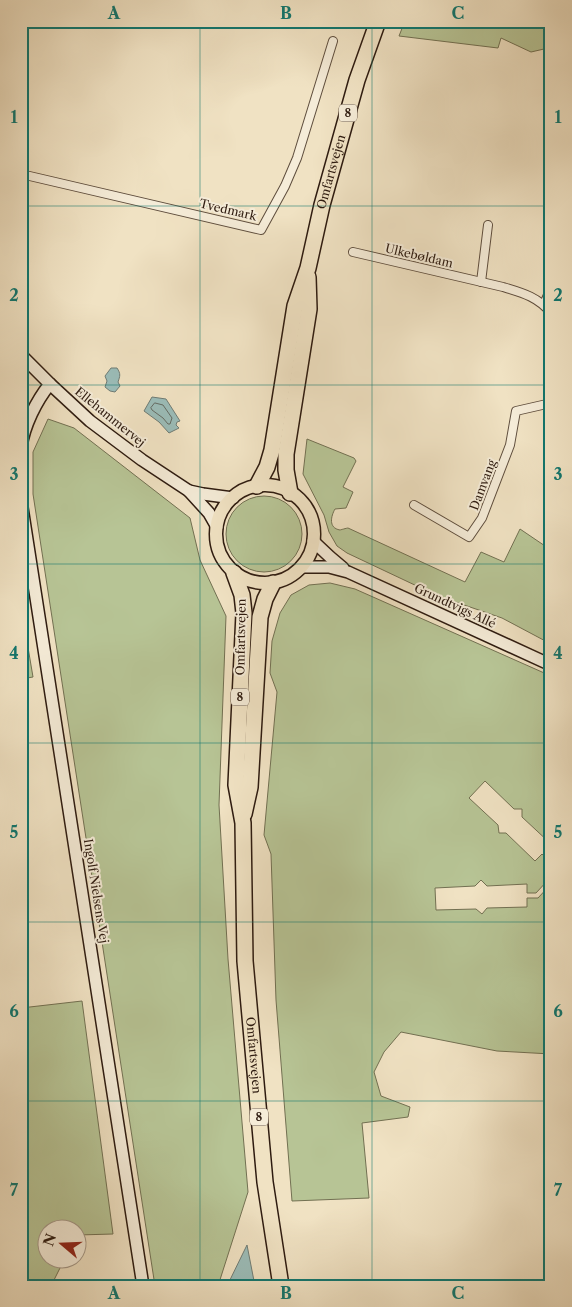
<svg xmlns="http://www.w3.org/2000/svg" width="572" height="1307" font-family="'Libre Caslon Text',serif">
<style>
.green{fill:#b7c495;stroke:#727052}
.water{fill:#9bbdb9;stroke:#6f7c75}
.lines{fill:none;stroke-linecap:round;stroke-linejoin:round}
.shore{stroke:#646c64;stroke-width:1}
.street-casing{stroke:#5e4d3d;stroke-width:10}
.secondary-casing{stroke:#2e1b10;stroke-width:14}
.primary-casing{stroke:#2e1b10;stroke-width:15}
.highway-casing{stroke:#2e1b10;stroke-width:18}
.street{stroke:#f5ecd8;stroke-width:8}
.secondary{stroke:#f5ecd8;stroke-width:11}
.primary{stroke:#f0e2c3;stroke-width:12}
.highway{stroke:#f0e2c3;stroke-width:15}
.grid{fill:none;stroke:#0f766e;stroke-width:1;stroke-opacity:0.55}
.labels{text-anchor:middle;stroke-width:4;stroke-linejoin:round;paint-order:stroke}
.shield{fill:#f5ecd8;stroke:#6a5a4c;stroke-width:1}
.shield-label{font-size:11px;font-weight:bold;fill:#2e1b10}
.street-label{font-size:12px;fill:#2e1b10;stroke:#f5ecd8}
.neatline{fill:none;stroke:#0f766e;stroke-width:2}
.grid-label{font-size:16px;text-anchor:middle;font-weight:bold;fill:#0f766e}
</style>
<rect width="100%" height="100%" fill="#f0e2c3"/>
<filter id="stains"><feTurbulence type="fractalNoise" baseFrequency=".004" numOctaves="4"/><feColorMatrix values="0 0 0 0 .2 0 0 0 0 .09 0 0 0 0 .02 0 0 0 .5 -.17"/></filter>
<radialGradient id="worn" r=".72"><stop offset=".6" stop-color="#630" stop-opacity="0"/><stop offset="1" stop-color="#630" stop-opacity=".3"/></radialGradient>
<g class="green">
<polygon points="405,21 551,21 551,38 544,49 531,52 501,38 498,48 399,36"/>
<polygon points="48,419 74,428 190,518 200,560 226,616 219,805 228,959 248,1192 218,1286 155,1286 33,494 33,452"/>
<path d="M307 439 354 458 356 461 343 487 353 492 346 508 335 509C331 516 328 528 340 530 340 530 347 528 348 528L465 582 481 552 504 562 520 529 551 550V644L502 618 438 596 347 553 337 546 329 532 324 515 303 474Z"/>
<circle cx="264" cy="534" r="38"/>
<polygon points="330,583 355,589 551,676 551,844 522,817 522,809 514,809 485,781 469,798 498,825 499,833 506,833 535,861 542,854 548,860 549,879 536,893 527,893 527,884 487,886 481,880 475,886 435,888 436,910 476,909 482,914 487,908 527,907 527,898 538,898 551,884 551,1054 497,1051 401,1032 384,1052 374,1072 381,1096 410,1107 408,1117 362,1123 369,1198 292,1201 276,1000 271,854 264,835 277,692 270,673 272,641 280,613 291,595 309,585"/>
<polygon points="21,606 33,677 21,679"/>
<polygon points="82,1001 113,1234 78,1235 78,1230 48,1230 48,1260 64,1260 51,1286 21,1286 21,1008"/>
</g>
<g class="water">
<path d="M111 368H117C121 374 120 376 118 382L120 386 115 392 110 391 105 387 107 381 105 376Z"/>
<polygon points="152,397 166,399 180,421 177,422 176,425 179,428 169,433 159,422 144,411"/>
<polygon points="247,1245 255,1286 227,1286"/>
</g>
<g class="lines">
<polygon class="shore" points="155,403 163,405 172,418 170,424 168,424 163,418 152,410 151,408"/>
<defs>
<g id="street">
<polyline points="21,174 261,230 285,186 297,158 333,41"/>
<path d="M353 252 503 287C523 293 538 297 551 313"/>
<polyline points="481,282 488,225"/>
<polyline points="544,304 551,288"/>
<polyline points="414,505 469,537 482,518 510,445 516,411 551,403"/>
</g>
<g id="secondary">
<polyline points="21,355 50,384 90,421 142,460 189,491 209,513 217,527"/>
<path d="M21 447C24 426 36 401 50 384"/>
<polyline points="189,491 203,494 233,498"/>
<polyline points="21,501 143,1286"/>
<polyline points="313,541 330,557 343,568"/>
<polyline points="301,567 329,567 348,572 551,665"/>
</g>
<circle id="primary" cx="265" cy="534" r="49"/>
<g id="highway">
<path id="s1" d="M257 486 267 467 272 450 295 306 308 268 322 205 357 80 378 21"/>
<polyline points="290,493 286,470 286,454 309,309 308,277"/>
<path id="s2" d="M234 573 242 595 244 613 236 785 243 823 245 961 265 1182 281 1286"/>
<polyline points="244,814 250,787 260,617 265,599 273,583"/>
</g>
</defs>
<use href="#street" class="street-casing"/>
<use href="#secondary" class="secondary-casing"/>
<use href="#primary" class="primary-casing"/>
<use href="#highway" class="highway-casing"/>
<use href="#street" class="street"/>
<use href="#secondary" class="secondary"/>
<use href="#primary" class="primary"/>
<use href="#highway" class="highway"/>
</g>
<path class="grid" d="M200 21V1286M372 21V1286M21 206H551M21 385H551M21 564H551M21 743H551M21 922H551M21 1101H551"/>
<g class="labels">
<g class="shield">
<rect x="339" y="104.5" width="18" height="17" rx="4"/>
<rect x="231" y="688.5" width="18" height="17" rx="4"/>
<rect x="250" y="1108.5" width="18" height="17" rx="4"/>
</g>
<g class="shield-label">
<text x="348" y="117">8</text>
<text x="240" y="701">8</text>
<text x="259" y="1121">8</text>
</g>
<g class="street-label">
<text dy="4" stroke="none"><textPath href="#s1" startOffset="324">Omfartsvejen</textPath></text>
<text transform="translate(228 210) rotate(13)" y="4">Tvedmark</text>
<text transform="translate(419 256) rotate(13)" y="4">Ulkebøldam</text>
<text transform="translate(110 417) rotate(39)" y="4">Ellehammervej</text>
<text transform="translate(483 485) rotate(-69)" y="4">Damvang</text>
<text transform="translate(455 606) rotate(25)" y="4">Grundtvigs Allé</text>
<text transform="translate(241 637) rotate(-89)" y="4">Omfartsvejen</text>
<text transform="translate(96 891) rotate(81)" y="4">Ingolf Nielsens Vej</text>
<text dy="4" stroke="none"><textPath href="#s2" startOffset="485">Omfartsvejen</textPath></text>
</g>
</g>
<rect width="572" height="1307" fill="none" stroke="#f0e2c3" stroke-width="55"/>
<g transform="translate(62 1244) rotate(289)"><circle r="24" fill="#f5ecd8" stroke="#a59888"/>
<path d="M0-4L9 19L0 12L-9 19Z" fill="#8f2418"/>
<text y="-8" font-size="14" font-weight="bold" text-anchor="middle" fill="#2e1b10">N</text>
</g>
<rect x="28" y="28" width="516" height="1252" class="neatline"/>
<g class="grid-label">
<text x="114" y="19">A</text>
<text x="286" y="19">B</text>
<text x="458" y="19">C</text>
<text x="14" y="123">1</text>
<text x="558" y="123">1</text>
<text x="14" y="301">2</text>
<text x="558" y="301">2</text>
<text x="14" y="480">3</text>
<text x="558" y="480">3</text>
<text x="14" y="659">4</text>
<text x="558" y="659">4</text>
<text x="14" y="838">5</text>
<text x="558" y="838">5</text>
<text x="14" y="1017">6</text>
<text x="558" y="1017">6</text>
<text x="14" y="1196">7</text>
<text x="558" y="1196">7</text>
<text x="114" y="1299">A</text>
<text x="286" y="1299">B</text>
<text x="458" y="1299">C</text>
</g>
<rect width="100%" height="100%" filter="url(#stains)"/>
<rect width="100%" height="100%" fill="url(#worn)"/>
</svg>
